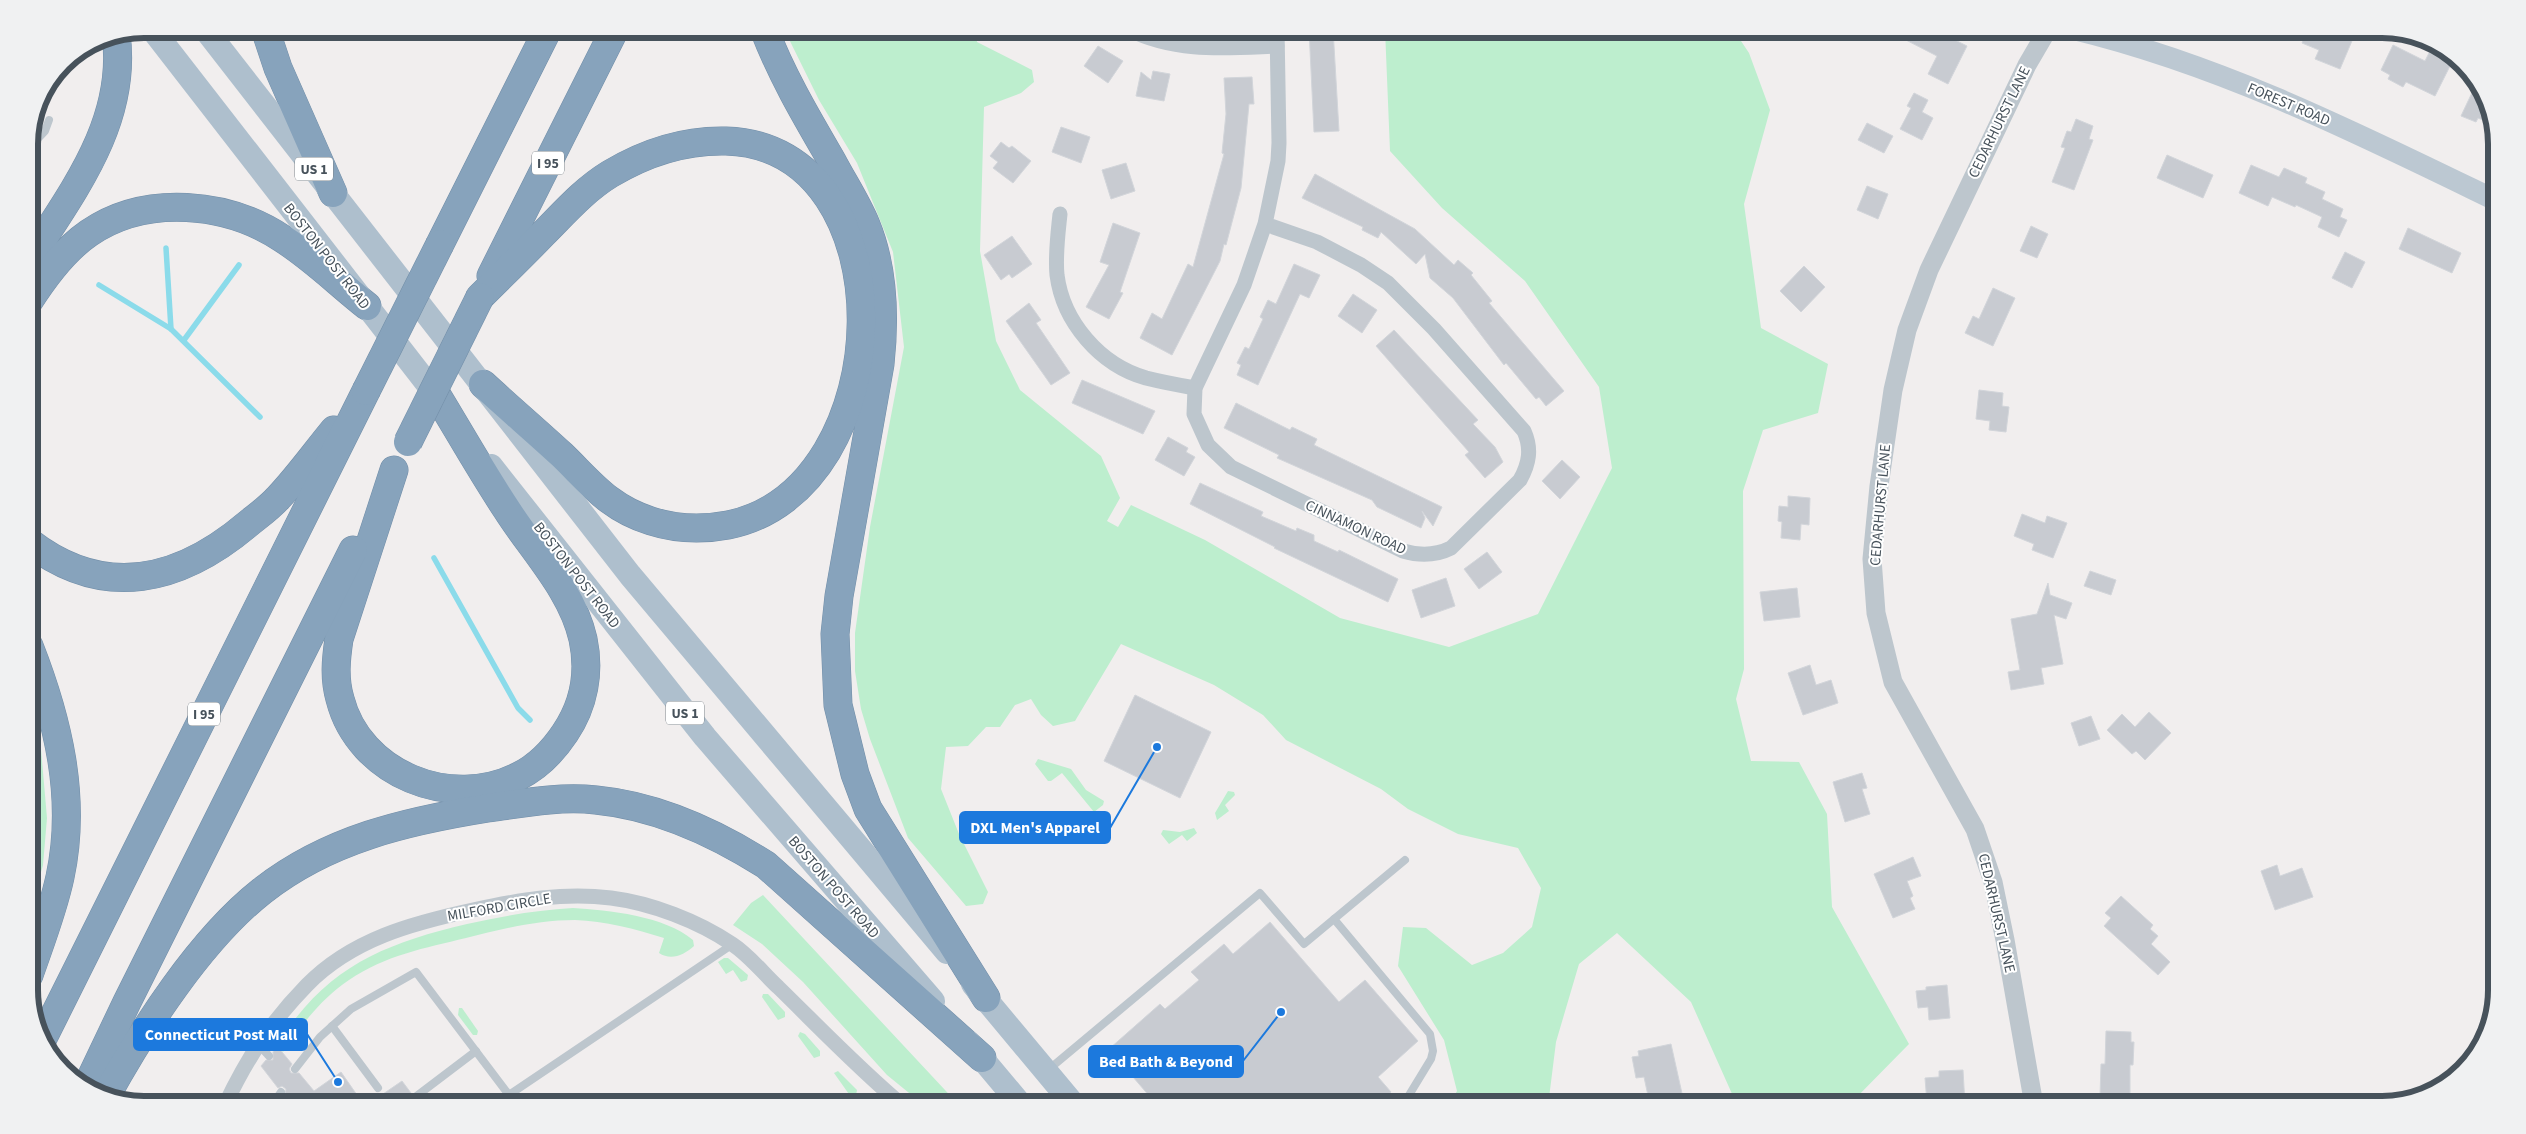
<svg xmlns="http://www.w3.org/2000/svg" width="2526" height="1134" font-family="'Source Sans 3',sans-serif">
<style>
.green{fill:#bdeece}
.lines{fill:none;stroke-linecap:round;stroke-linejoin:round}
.stream{stroke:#8bdbea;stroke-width:5.5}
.building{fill:#c8cbd1;stroke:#d2d5da}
.motorway-casing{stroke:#728ea8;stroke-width:29}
.service{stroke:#bdc6cd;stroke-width:8}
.minor{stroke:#bdc6cd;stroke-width:15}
.tertiary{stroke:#bdc6cd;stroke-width:19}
.secondary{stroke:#bcc8d2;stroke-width:21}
.primary{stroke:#aebfcd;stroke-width:24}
.motorway{stroke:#87a3bc;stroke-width:28}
.motorway-bridge-casing{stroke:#728ea8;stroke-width:29;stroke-linecap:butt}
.motorway-bridge{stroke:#87a3bc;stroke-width:28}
.labels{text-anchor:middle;stroke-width:4;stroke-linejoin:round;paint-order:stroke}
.shield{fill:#fff;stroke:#7e868c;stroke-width:1}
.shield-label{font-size:14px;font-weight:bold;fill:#47525b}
.street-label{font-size:15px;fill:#47525b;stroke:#fff}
.rim{fill:none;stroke:#47525b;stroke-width:6}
.leader{fill:none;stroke:#1c79dd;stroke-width:2}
.callout-dot{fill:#1c79dd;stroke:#fff;stroke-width:2}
.callout{fill:#1c79dd;stroke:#1c79dd;stroke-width:2}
.callout-label{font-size:16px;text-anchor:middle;font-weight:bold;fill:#fff}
</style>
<rect width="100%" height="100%" fill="#f1eeee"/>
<g class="green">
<polygon points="784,29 975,29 977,42 1032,70 1034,82 1021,93 984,107 980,251 996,341 1020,390 1101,456 1120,498 1107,521 1118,527 1131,505 1205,540 1340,618 1449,647 1538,614 1612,468 1599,387 1525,281 1442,208 1390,151 1385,29 1733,29 1749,53 1770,110 1744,204 1761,328 1828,364 1818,413 1763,430 1743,491 1744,669 1736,699 1751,761 1799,762 1827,814 1832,907 1909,1044 1849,1105 1737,1105 1691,1002 1617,933 1579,964 1556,1042 1549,1098 1559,1105 1449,1105 1457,1091 1444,1040 1398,966 1403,927 1426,928 1472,965 1503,953 1532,927 1541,888 1518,848 1458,834 1408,809 1381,789 1286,740 1263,715 1214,685 1121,644 1075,721 1053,726 1041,715 1031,699 1015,705 1000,727 986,727 968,746 946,747 941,789 959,834 988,892 983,904 966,906 908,838 870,739 861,709 855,671 855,633 870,527 904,347 893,252 857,163 819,100"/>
<polygon points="29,736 41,749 47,818 43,865 29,915"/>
<polygon points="1038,759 1071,769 1086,790 1104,801 1103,805 1094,812 1062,773 1051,781 1048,781 1035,764"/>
<polygon points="1228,791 1234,792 1235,795 1225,805 1229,811 1217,820 1215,813"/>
<polygon points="1194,828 1197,833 1187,841 1182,835 1169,844 1161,834 1163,830 1180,832"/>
<polygon points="763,895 959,1105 925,1105 914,1097 887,1075 803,982 762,944 733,925 751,903"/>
<path d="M573 908C608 910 665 916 693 940L694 946C684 955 671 961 659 953L664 938C635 929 605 921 575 920 538 920 501 929 466 938 425 948 386 955 349 980 322 998 301 1025 283 1052L277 1045C325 968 382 944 467 924 503 916 537 910 573 908Z"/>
<polygon points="724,958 728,958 748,975 747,980 741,982 733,970 726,974 718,962"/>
<polygon points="763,994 768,994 785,1012 785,1017 778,1020 762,997"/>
<polygon points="459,1008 462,1008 478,1031 477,1035 473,1035 458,1015"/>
<polygon points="800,1032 805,1034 820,1051 820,1056 814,1058 798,1036"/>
<polygon points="838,1071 857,1090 856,1095 851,1097 834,1073"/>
</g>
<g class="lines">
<g class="stream">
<polyline points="166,248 171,329"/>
<polyline points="99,285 171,329 260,417"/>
<polyline points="184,340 239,265"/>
<polyline points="434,558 518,708 530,720"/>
</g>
</g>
<g class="building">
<polygon points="1309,29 1333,29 1339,131 1314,132"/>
<polygon points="1909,29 1933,29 1967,46 1948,84 1928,74 1937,56 1904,39"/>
<polygon points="2308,29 2357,29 2340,69 2315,59 2319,50 2302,43"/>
<polygon points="2393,45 2425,61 2431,49 2453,60 2435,96 2406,82 2403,87 2388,79 2390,75 2381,70"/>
<polygon points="1098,46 1123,61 1108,83 1084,66"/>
<polygon points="1153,71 1170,74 1164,101 1136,96 1141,72 1151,80"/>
<polygon points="1252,77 1254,104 1249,104 1241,188 1226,245 1224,244 1220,261 1172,355 1140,338 1152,313 1162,319 1188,264 1193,267 1224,154 1222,153 1226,114 1224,78"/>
<polygon points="2478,80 2493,124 2478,118 2476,122 2461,116"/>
<polygon points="1914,93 1928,100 1922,112 1933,118 1922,140 1900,129 1911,108 1907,106"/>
<polygon points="2076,119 2093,126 2089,139 2093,140 2074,190 2052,182 2065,148 2061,147 2067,131 2071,132"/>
<polygon points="1867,123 1893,136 1884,153 1858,140"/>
<polygon points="1061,127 1090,137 1081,163 1052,152"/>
<polygon points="1001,142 1009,148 1012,146 1031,161 1013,183 993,168 998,162 990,156"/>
<polygon points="2167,155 2213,175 2203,198 2157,178"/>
<polygon points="1126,163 1135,191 1111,199 1102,170"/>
<polygon points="2251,165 2279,177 2284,168 2307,178 2305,183 2325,192 2322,199 2343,209 2340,217 2347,220 2339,237 2318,227 2322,217 2296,205 2295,207 2272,197 2268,206 2239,193"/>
<polygon points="1315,174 1415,229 1454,265 1458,260 1473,273 1471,275 1492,301 1489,303 1564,391 1546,406 1539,397 1536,399 1506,363 1504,365 1453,298 1430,278 1425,254 1416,264 1381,232 1378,238 1362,230 1363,227 1302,198"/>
<polygon points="1867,186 1888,194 1878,219 1857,210"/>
<polygon points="1113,223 1140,233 1120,292 1123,293 1109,319 1086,307 1109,265 1100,262"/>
<polygon points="2031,226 2048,234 2037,258 2020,251"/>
<polygon points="2408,228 2461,253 2452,273 2399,249"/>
<polygon points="1012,236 1032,264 1012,278 1009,274 1001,280 984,255"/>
<polygon points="2345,252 2365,262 2352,288 2332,278"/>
<polygon points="1294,264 1320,275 1309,298 1300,294 1258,385 1237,375 1241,365 1237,363 1245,347 1249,349 1263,319 1260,317 1268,300 1276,304"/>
<polygon points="1804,266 1825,287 1801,312 1780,291"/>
<polygon points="1993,288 2015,298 1993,346 1965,333 1973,316 1979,319"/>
<polygon points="1353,294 1377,310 1362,333 1338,316"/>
<polygon points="1029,303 1041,320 1036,323 1070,373 1051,385 1006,321"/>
<polygon points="1394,330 1478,420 1473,424 1495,447 1503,462 1485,478 1465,455 1469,452 1376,346"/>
<polygon points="1082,380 1155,411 1143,434 1072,403"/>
<polygon points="1979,390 2003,393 2002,406 2009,407 2006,432 1989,430 1990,421 1976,419"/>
<polygon points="1236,403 1290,430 1292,427 1317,439 1314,445 1442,507 1433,526 1422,511 1425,518 1421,528 1377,507 1372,500 1277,458 1279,455 1224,428"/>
<polygon points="1168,437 1188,448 1186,452 1195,457 1184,476 1155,460"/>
<polygon points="1562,460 1580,477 1560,499 1542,481"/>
<polygon points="1200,483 1263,512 1261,516 1296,531 1297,528 1314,535 1314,541 1338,552 1339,550 1398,579 1388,602 1274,548 1275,547 1190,504"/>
<polygon points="1788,496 1810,498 1809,525 1801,524 1800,540 1781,538 1782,522 1778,521 1779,506 1788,507"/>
<polygon points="2022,514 2045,523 2047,516 2067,523 2053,558 2032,550 2034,544 2014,536"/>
<polygon points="1487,552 1502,572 1479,589 1464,569"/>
<polygon points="2090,571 2116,580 2111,595 2084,586"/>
<polygon points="1446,578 1455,606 1421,618 1412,590"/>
<polygon points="2048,583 2050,595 2072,603 2066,619 2054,615 2063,664 2041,668 2044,684 2011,690 2008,672 2020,670 2011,619 2037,614"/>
<polygon points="1797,588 1800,617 1764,621 1760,592"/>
<polygon points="1810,665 1816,685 1831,680 1838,703 1803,715 1788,673"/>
<polygon points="1135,695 1211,732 1180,798 1104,761"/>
<polygon points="2149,712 2171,733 2145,760 2136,751 2132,754 2107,730 2122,714 2135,727"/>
<polygon points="2091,716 2100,739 2079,746 2071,723"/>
<polygon points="1862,773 1867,788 1862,789 1870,814 1845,822 1833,782"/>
<polygon points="1913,857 1921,876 1907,881 1913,896 1910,898 1915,909 1893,918 1874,874"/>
<polygon points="2277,865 2280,876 2302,868 2313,897 2275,910 2261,871"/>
<polygon points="2121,896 2153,925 2150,929 2158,936 2151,944 2170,962 2158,975 2104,926 2111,918 2105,913"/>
<polygon points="1270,922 1339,1002 1365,980 1418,1041 1378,1077 1391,1092 1375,1105 1157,1105 1109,1049 1160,1004 1165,1009 1199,980 1191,972 1224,944 1233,954"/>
<polygon points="1947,985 1950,1018 1929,1020 1928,1007 1918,1008 1916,991 1926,990 1926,987"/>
<polygon points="2106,1031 2131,1032 2131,1042 2134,1042 2133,1065 2130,1065 2130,1098 2100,1097 2101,1064 2105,1064"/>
<polygon points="1671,1044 1683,1098 1677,1099 1679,1105 1650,1105 1644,1077 1636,1078 1632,1057 1639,1056 1638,1051"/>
<polygon points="277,1046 292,1064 289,1069 291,1073 299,1073 314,1091 341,1072 364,1105 291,1105 285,1097 286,1089 282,1086 278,1088 261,1066 266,1060 273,1060 273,1052"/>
<polygon points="1963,1070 1965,1105 1927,1103 1925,1078 1939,1077 1939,1071"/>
<polygon points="402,1081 411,1093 409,1101 419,1105 367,1105"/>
</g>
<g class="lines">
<defs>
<g id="motorway">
<polyline points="265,29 278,68 333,193"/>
<path d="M764 29C782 76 807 118 832 161 843 182 857 203 866 225 884 269 885 318 880 364L839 596 835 634 838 705 855 774 868 809 986 998"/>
<polyline points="440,244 548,29"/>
<path d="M29 260C73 191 128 121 116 34"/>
<polyline points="491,276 615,29"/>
<path d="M480 297C501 276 523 255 543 234 565 212 584 190 610 174 645 153 685 140 726 141 910 146 902 490 728 525 702 530 676 529 651 521 609 508 591 483 562 455 536 431 509 408 483 384"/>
<path d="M29 301C45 276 64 250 89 233 146 194 228 202 283 239 313 258 339 284 367 306"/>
<path d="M394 470 339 639C336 659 334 679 340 699 359 774 451 811 519 776 539 766 553 751 565 733 584 705 590 672 583 639 572 590 533 551 507 510 483 474 461 435 438 397"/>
<path d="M29 542C105 601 181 581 249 523 259 515 270 507 278 498 298 477 315 453 334 430"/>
<path d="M29 646C58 720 77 798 60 877 53 910 40 943 29 975"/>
<polyline points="43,1038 366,391"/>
<polyline points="87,1086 127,1002 353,550"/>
<path d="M105 1098C143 1029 200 940 262 891 328 839 407 821 488 808 523 803 560 796 596 800 658 806 714 832 766 865L982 1058"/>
</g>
</defs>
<use href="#motorway" class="motorway-casing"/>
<g class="service">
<polyline points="29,148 45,131 49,120"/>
<polyline points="1334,919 1430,1034 1433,1051 1431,1059 1403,1105"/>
<polyline points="332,1026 378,1088"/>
<polyline points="257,1043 269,1056"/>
<polyline points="295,1069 320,1037 351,1009 416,972 509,1095"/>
<polyline points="1048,1070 1260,893 1304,944 1405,860"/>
<polyline points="414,1098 476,1051"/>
<polyline points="272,1105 281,1092"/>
<polyline points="516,1105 509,1095 733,944"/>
</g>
<g class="minor">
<path d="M1128 29C1176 53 1225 48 1277 46"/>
<path d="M1060 214C1058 234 1055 255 1057 275 1063 322 1100 365 1146 378 1162 382 1178 385 1195 388"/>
<path d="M1265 224 1317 242 1361 265 1388 283 1434 329 1524 431C1532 449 1529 464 1520 480L1451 548C1435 556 1420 556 1403 551L1231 467 1208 445 1194 414 1195 388 1244 285 1265 224 1278 161 1279 143 1277 29"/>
<path d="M225 1105C247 1058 271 1022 307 985 352 939 413 923 473 910 519 900 564 892 611 898 651 903 698 921 732 944 749 955 763 973 778 987 819 1027 858 1068 902 1105"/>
</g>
<polyline class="tertiary" points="2034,1105 2005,940 1993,882 1975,829 1893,682 1876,613 1872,559 1879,486 1893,390 1907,330 1929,270 2027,65 2048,29"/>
<path class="secondary" d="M2072 29C2222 65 2359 134 2497 201"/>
<g class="primary">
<polyline points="152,29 443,404"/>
<polyline points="205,29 630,575 947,952"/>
<polyline points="491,466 705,737 933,1001"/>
<polyline points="973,984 1074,1105"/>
<polyline points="969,1043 1021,1105"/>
</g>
<use href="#motorway" class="motorway"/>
<defs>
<g id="motorway-bridge">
<polyline points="366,391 440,244"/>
<polyline points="408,442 480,297"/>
</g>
</defs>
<use href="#motorway-bridge" class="motorway-bridge-casing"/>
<use href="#motorway-bridge" class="motorway-bridge"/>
</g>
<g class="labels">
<g class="shield">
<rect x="532" y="151.5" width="32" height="23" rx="4"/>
<rect x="295" y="157.5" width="38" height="23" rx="4"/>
<rect x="666" y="701.5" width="38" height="23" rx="4"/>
<rect x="188" y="702.5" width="32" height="23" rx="4"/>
</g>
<g class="shield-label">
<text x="548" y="168">I 95</text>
<text x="314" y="174">US 1</text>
<text x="685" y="718">US 1</text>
<text x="204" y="719">I 95</text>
</g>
<g class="street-label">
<text transform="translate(2289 104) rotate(23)" y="5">FOREST ROAD</text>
<text transform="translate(1999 122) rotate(-64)" y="5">CEDARHURST LANE</text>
<text transform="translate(327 256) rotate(52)" y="5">BOSTON POST ROAD</text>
<text transform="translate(1880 505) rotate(-85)" y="5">CEDARHURST LANE</text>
<text transform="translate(1356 527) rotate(25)" y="5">CINNAMON ROAD</text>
<text transform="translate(577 575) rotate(52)" y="5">BOSTON POST ROAD</text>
<text transform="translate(834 887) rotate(49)" y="5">BOSTON POST ROAD</text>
<text transform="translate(499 907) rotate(-10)" y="5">MILFORD CIRCLE</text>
<text transform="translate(1997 913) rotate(77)" y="5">CEDARHURST LANE</text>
</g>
</g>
<path d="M0 0H2526V1134H0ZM144 38H2382A106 106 0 0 1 2488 144V990A106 106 0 0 1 2382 1096H144A106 106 0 0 1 38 990V144A106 106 0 0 1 144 38Z" fill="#f0f1f2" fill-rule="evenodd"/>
<path class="rim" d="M144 38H2382A106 106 0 0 1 2488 144V990A106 106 0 0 1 2382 1096H144A106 106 0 0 1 38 990V144A106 106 0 0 1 144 38Z"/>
<path class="leader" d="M1157 747L1110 828M338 1082L307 1034M1281 1012L1243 1061"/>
<g class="callout-dot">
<circle cx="1157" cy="747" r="5"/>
<circle cx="338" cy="1082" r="5"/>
<circle cx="1281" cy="1012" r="5"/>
</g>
<g class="callout">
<rect x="960" y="812" width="150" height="31" rx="5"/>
<rect x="134" y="1019" width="173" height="31" rx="5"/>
<rect x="1089" y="1046" width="154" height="31" rx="5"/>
</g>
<g class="callout-label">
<text x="1035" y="833">DXL Men's Apparel</text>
<text x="221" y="1040">Connecticut Post Mall</text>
<text x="1166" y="1067">Bed Bath &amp; Beyond</text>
</g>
</svg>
